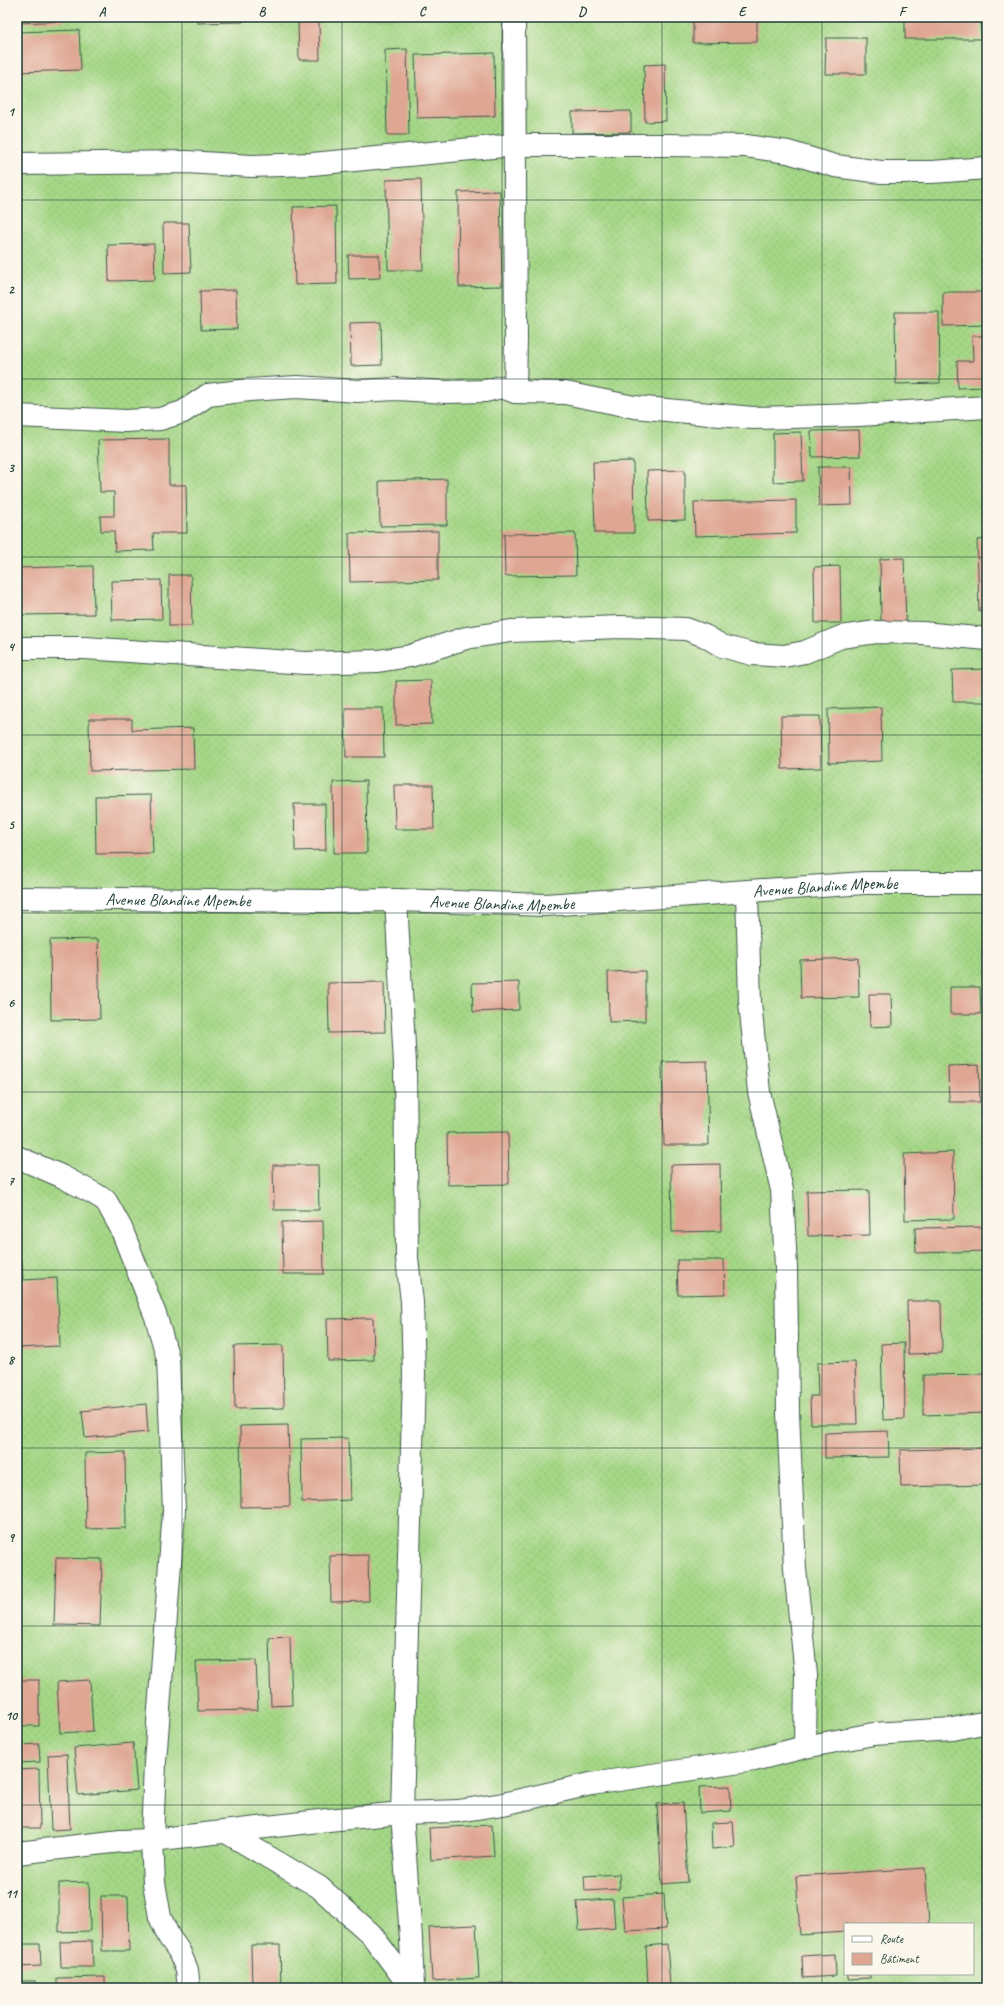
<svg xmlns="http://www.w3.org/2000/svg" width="1004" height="2005" font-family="Caveat,sans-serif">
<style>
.grass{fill:url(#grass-dots);stroke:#628a5d;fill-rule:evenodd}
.building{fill:#dfa693}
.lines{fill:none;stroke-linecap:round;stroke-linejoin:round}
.minor-casing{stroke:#3d5648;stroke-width:24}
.minor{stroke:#fff;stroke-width:22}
.grid{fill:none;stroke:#1f3d34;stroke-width:1;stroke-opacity:0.55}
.labels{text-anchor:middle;stroke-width:4;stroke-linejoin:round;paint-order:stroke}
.street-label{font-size:17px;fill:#1f3d34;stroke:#fbf7ec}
.neatline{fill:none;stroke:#1f3d34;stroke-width:1.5}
.grid-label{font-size:13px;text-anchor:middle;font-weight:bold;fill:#1f3d34}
</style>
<defs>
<pattern id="grass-dots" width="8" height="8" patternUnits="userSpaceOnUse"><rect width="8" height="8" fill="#a4d786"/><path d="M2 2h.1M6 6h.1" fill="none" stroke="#8db974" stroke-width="1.8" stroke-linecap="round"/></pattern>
</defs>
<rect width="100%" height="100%" fill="#fbf7ec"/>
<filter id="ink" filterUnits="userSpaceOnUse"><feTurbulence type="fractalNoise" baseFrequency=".025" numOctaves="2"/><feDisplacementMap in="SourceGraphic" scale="8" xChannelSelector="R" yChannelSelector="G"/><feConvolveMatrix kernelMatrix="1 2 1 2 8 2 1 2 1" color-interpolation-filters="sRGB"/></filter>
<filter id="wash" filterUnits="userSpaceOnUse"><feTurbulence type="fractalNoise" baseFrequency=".012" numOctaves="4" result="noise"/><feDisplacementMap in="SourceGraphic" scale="16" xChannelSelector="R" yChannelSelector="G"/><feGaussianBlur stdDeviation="0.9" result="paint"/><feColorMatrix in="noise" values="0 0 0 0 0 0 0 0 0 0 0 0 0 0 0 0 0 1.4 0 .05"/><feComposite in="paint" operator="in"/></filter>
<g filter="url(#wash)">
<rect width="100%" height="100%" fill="#e8e1bc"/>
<path class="grass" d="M17 17H987V1988H17ZM845 1924H973V1974H845Z"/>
<g id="blocks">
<g class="building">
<polygon points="17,17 65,17 65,21 17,23"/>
<polygon points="196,17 243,17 243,22 197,23"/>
<rect x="905" y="17" width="76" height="22"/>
<polygon points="757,18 757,42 693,43 693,19"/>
<polygon points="298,22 319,22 320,60 299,60"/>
<polygon points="79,30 81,70 17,72 17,32"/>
<polygon points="826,38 866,38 866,74 825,74"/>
<polygon points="407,49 409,135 387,135 385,50"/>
<polygon points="494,53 495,116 417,118 415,55"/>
<polygon points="665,64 666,121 645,122 644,65"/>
<polygon points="631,111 631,132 572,133 572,112"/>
<polygon points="421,179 423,270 388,270 386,180"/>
<polygon points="500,191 502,286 459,287 458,192"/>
<polygon points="336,206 337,284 295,285 293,207"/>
<polygon points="163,223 189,223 191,272 164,273"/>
<polygon points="154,244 155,280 109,281 108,245"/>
<polygon points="348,255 379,255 380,278 349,279"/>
<polygon points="236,290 237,329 201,330 200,291"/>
<polygon points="943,292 987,292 987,325 943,326"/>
<polygon points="895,312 939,312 940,383 896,384"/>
<polygon points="381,322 382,365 351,366 350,323"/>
<polygon points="972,336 987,336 987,387 958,388 957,361 973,361"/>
<polygon points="859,430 860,456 812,457 811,431"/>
<polygon points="801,432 803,481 773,482 773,433"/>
<polygon points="169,439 169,485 186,485 187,533 153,533 154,550 115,551 114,531 101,531 100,516 114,516 114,492 100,492 98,440"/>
<polygon points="633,461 634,533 595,533 593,462"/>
<polygon points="818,467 851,467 852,505 819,506"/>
<polygon points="685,470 685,520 648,521 647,471"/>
<polygon points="447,479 447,525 380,526 379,481"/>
<polygon points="796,500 796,533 695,536 694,502"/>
<polygon points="438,531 438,580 350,582 349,533"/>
<polygon points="575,533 576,575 505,576 504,534"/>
<polygon points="987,539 987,611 979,611 977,540"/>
<polygon points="904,558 906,625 881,625 880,559"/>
<polygon points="93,566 94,614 17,615 17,568"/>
<polygon points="840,566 841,623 815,623 814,567"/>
<polygon points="169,575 191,575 192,626 169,626"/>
<polygon points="161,580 162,619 112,620 111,581"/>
<polygon points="987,669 987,702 953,702 952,670"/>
<polygon points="431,680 432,724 396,725 396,681"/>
<polygon points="881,707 882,761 829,763 828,709"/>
<polygon points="345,708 383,708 384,757 346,757"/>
<polygon points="781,716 820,716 821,768 782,769"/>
<polygon points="89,719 132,719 132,730 193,728 194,769 90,771"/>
<polygon points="366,781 367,853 334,853 333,782"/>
<polygon points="394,785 433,785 434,829 395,829"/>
<polygon points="151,795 153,853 96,854 95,796"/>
<polygon points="294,804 325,804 326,850 295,851"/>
<polygon points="98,939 100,1019 51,1020 50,940"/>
<polygon points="858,958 859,997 801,998 800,960"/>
<polygon points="645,971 645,1021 609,1022 608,972"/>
<polygon points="384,982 385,1032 329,1033 328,983"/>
<polygon points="519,982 519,1010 473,1012 472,983"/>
<polygon points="950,987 980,987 981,1014 950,1014"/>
<polygon points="869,994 891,994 892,1026 870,1027"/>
<polygon points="707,1061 709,1145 664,1145 662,1062"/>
<polygon points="979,1065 980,1102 949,1102 948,1066"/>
<polygon points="508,1132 509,1184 448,1185 447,1133"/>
<polygon points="953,1152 954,1219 905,1220 904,1154"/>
<polygon points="720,1164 721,1231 672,1232 671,1165"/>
<polygon points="273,1165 318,1165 319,1210 274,1210"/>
<polygon points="869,1190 870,1235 808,1236 807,1191"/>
<polygon points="323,1221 324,1274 283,1274 282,1222"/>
<polygon points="987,1227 987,1251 916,1253 915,1228"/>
<polygon points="677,1260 724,1260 725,1294 678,1295"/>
<polygon points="17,1261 22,1261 23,1280 57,1278 60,1346 17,1348"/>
<polygon points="907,1301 941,1301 942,1353 908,1354"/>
<polygon points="373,1318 374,1360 328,1361 327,1319"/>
<polygon points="904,1343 905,1419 883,1420 881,1344"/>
<polygon points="283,1345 284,1408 235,1409 234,1346"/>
<polygon points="855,1362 857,1424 811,1424 810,1396 818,1396 817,1363"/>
<polygon points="987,1374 987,1413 923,1415 923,1375"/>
<polygon points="146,1404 148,1432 85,1438 82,1411"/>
<polygon points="288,1425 290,1506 241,1507 240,1426"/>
<polygon points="888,1431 889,1457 825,1458 825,1433"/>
<polygon points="348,1438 350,1500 302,1502 301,1439"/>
<polygon points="987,1448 987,1485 901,1487 900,1450"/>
<polygon points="125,1452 126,1528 86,1529 85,1453"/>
<polygon points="368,1555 369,1601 331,1602 330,1556"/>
<polygon points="56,1558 102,1559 100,1626 54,1625"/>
<polygon points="290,1637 292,1705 271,1706 269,1638"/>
<polygon points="256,1660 258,1710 198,1711 196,1661"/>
<rect x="17" y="1680" width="22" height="46"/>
<polygon points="90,1680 93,1731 60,1733 57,1682"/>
<polygon points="133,1743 137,1790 78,1795 74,1748"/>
<polygon points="39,1744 40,1762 17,1763 17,1745"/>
<polygon points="67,1754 70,1829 51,1830 48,1755"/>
<polygon points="39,1769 40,1828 17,1828 17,1770"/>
<polygon points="730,1786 731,1811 700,1813 699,1787"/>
<polygon points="683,1803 688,1882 662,1884 657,1804"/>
<polygon points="733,1822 735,1847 712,1849 711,1823"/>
<polygon points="492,1825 494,1856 431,1860 429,1828"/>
<polygon points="925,1868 929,1924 845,1924 845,1932 800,1935 796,1876"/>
<polygon points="619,1874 620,1889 585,1891 584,1876"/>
<polygon points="89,1882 90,1931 59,1932 59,1883"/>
<polygon points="664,1894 666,1929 625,1931 622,1897"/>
<polygon points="101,1896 128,1896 129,1951 102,1951"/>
<polygon points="613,1899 615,1928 579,1931 577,1901"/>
<polygon points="476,1925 479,1978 432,1981 429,1927"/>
<polygon points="92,1941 93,1967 61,1967 60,1942"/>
<polygon points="17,1944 40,1944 41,1966 17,1967"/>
<polygon points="667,1944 670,1985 648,1986 646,1946"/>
<polygon points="251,1945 280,1945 281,1988 252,1988"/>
<polygon points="835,1954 836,1976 803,1978 802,1956"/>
<polygon points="848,1974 870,1974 870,1978 848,1979"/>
<polygon points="105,1977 105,1988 57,1988 57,1978"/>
<rect x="17" y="1981" width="18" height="7"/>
<polygon points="521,1982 521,1988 490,1988 489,1984"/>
</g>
</g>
</g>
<g filter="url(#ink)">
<use href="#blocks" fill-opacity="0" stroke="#3d5648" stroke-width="1"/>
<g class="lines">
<defs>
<g id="minor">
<polyline points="17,164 187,162 251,166 312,164 515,145 665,145 746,146 788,152 835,166 881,172 932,172 987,168"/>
<polyline points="515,392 565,393 634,407 753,418 859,415 987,407"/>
<polyline points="17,416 126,421 160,419 183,412 208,395 249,390 297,387 358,391 397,389 447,392 485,391 501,387 515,392 516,339 514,17"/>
<polyline points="17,648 85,648 305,663 378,661 410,656 466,638 511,631 621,627 686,629 705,636 722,646 752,654 784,656 805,652 841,637 876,632 922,633 987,639"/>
<polyline points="747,892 750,1002 759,1092 782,1190 786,1267 788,1412 795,1569 806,1675 805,1747"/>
<path id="s1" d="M17 898 325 901 396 900 545 905 865 883H987"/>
<polyline points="396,900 405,1064 407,1258 412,1302 414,1374 402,1813 411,1939 413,1988"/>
<polyline points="17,1157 61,1176 95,1194 106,1201 121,1228 156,1317 168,1359 174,1511 155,1762 152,1840 154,1883 160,1917 169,1937 179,1951 187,1970 189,1988"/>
<polyline points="226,1832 319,1887 371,1934 411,1988"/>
<polyline points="17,1853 121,1841 152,1840 328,1820 402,1813 458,1811 503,1804 591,1784 754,1760 805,1747 873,1734 953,1729 987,1722"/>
</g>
</defs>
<use href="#minor" class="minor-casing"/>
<use href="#minor" class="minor"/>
</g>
</g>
<path class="grid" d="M182 17V1988M342 17V1988M502 17V1988M662 17V1988M822 17V1988M17 200H987M17 379H987M17 557H987M17 735H987M17 913H987M17 1092H987M17 1270H987M17 1448H987M17 1626H987M17 1805H987"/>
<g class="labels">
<g class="street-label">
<text dy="6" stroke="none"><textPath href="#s1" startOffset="809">Avenue Blandine Mpembe</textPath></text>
<text dy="6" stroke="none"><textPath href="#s1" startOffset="161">Avenue Blandine Mpembe</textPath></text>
<text dy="6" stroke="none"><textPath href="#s1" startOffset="485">Avenue Blandine Mpembe</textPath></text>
</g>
</g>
<rect width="1004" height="2005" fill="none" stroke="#fbf7ec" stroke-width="44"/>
<rect x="844" y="1923" width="130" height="52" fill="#fbf7ec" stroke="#a3ada2"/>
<rect x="852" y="1936" width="20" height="6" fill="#ffffff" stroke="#a3ada2"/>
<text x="880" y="1943" font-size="12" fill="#1f3d34">Route</text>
<rect x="852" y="1953" width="20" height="12" fill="#dfa693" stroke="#a3ada2"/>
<text x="880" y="1963" font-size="12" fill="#1f3d34">Bâtiment</text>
<rect x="22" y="22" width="960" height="1961" class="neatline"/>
<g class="grid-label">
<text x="102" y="16">A</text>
<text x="262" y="16">B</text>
<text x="422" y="16">C</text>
<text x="582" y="16">D</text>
<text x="742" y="16">E</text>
<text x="902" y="16">F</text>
<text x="11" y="116">1</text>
<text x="11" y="294">2</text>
<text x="11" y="472">3</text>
<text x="11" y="651">4</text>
<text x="11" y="829">5</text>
<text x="11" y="1007">6</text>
<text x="11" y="1185">7</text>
<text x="11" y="1364">8</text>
<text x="11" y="1542">9</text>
<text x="11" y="1720">10</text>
<text x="11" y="1898">11</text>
</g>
</svg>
